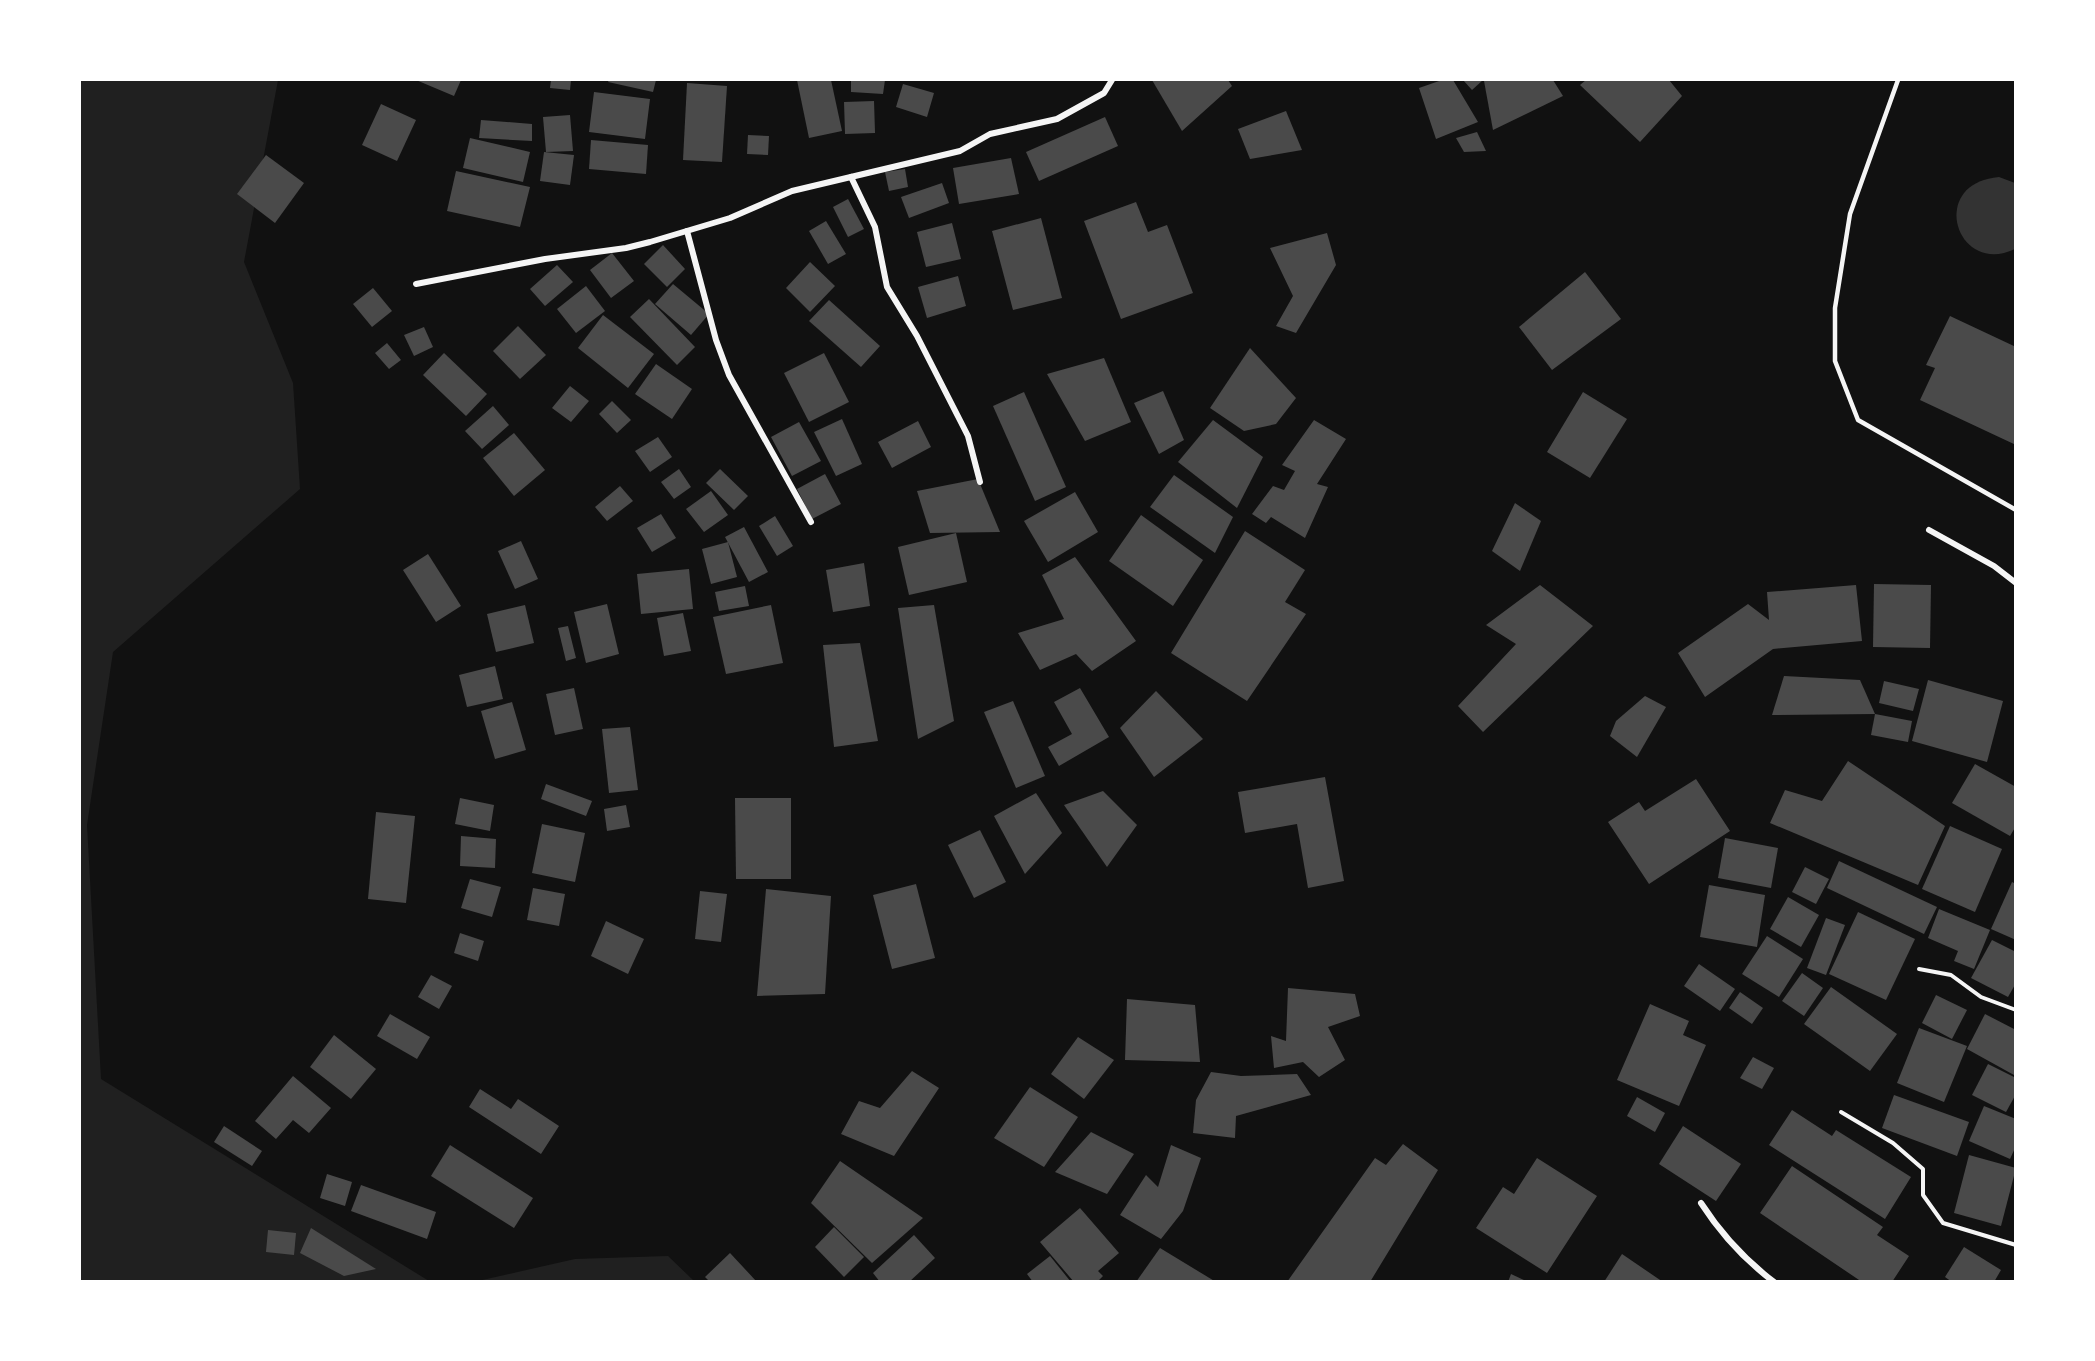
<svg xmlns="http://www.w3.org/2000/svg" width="2095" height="1361" font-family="Lato,sans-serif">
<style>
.green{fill:#202020}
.water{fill:#333}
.building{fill:#4a4a4a}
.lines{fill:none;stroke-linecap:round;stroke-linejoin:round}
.path{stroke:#f5f5f5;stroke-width:4}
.service{stroke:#f5f5f5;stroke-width:4.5}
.minor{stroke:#f5f5f5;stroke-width:6}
</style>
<rect width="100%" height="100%" fill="#111"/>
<g class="green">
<polygon points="80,80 278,80 244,262 293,383 300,489 113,652 87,825 101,1079 429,1281 80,1281"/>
<polygon points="668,1256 694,1281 478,1281 575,1259"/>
</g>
<path class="water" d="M1999 177 2015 183V249C1956 277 1927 183 1999 177Z"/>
<g class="building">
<polygon points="416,80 461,80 454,96"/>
<polygon points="551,80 571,80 570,90 550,88"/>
<polygon points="609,80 656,80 653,92 608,82"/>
<polygon points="797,80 831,80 842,131 809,138"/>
<polygon points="851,80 885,80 883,94 851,92"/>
<polygon points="1152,80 1228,80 1232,86 1182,131"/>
<polygon points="1442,80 1453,80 1478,122 1436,139 1419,88"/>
<polygon points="1463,80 1483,80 1472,90"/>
<polygon points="1490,80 1553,80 1563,96 1493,130 1484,81"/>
<polygon points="1586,80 1669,80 1682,96 1640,142 1580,85"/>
<polygon points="687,83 727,86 722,162 683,160"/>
<polygon points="903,84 934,93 927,117 896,107"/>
<polygon points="594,92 650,99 645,139 589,132"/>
<polygon points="874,101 875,133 845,134 844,102"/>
<polygon points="381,104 416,120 397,161 362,145"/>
<polygon points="1286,111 1302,150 1250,159 1238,129"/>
<polygon points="570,115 573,151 546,152 543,117"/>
<polygon points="1105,117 1118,146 1039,181 1026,152"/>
<polygon points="481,120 532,124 532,141 479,138"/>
<polygon points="1477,132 1486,151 1464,152 1456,138"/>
<polygon points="748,135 769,136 768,155 747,154"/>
<polygon points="470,138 530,152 523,182 463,168"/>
<polygon points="591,140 648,145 646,174 589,169"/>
<polygon points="544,152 574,155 570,185 540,181"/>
<polygon points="266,155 304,183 275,223 237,194"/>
<polygon points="1011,158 1019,194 959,204 953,168"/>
<polygon points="905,169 908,187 889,191 885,172"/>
<polygon points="456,171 530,187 520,227 447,211"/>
<polygon points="942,183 949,203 909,218 901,197"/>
<polygon points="848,199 864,229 848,237 833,207"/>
<polygon points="1136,202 1148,232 1167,225 1193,293 1121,319 1084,221"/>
<polygon points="1041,218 1062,298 1013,310 992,231"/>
<polygon points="826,221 846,254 828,264 809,231"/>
<polygon points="952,223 961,259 926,267 917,232"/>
<polygon points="1327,233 1336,265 1296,333 1276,326 1293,296 1270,248"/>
<polygon points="663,245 685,269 667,287 644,264"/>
<polygon points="612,253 634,281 611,298 590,270"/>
<polygon points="810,262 835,286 810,312 786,288"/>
<polygon points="557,265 573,282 545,306 530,289"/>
<polygon points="1585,272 1621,319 1552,370 1519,327"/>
<polygon points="958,276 966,306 927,318 918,287"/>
<polygon points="673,284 709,314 691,335 655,304"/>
<polygon points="586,286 605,311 576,333 557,309"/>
<polygon points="373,288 392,311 372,327 353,304"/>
<polygon points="649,299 695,347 677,365 630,317"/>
<polygon points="829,300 880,346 861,367 809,321"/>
<polygon points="603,315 654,354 628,388 578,348"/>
<polygon points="1950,316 2016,347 2016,445 1920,400 1935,368 1926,365"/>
<polygon points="518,326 546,355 520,379 493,351"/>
<polygon points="424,327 433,347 414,356 404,335"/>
<polygon points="387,343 401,360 389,369 375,353"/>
<polygon points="1250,348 1296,398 1276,424 1244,431 1210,408"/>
<polygon points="444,353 487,394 466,416 423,375"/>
<polygon points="824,353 849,402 809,422 784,373"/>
<polygon points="1104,358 1131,422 1085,441 1047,374"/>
<polygon points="656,364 692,389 672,419 635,394"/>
<polygon points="570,386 589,401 571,422 552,408"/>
<polygon points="1163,391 1184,440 1159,454 1134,403"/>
<polygon points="1024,392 1066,487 1035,501 993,406"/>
<polygon points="1583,392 1627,419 1590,478 1547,452"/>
<polygon points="612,401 631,420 617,433 599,414"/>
<polygon points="493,406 509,425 482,449 465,431"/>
<polygon points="842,419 862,464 836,476 814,432"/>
<polygon points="1213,420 1263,457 1237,508 1178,462"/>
<polygon points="1314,420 1346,439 1317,484 1328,487 1305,538 1271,517 1266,523 1252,514 1273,486 1284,490 1295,471 1282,465"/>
<polygon points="918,421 931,447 892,468 878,442"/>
<polygon points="799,422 821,461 792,476 771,437"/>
<polygon points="514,433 545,470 514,496 483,458"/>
<polygon points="658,437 672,457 650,472 635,451"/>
<polygon points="679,469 691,487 674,499 661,482"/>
<polygon points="720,469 748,496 734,510 706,483"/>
<polygon points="825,474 841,504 812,519 797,489"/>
<polygon points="1174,475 1233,517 1215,553 1150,507"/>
<polygon points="978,479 1000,532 930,533 917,491"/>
<polygon points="620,486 633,501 607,521 595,507"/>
<polygon points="711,491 728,515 704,532 686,509"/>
<polygon points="1075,492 1098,532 1048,562 1024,521"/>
<polygon points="1515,503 1541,521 1520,571 1492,551"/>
<polygon points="661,514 676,538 652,552 637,528"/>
<polygon points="1141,515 1203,560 1173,606 1109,561"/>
<polygon points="775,516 793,546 777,556 759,526"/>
<polygon points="744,527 768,572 749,582 725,537"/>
<polygon points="1245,531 1305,570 1285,602 1306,614 1247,701 1171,653"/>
<polygon points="956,533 967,582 909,595 898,547"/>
<polygon points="521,541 538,579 515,589 498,551"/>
<polygon points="728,542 737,577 711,584 702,549"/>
<polygon points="428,554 461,606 436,622 403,570"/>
<polygon points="1075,557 1136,641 1092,671 1076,654 1040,670 1018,633 1064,619 1042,575"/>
<polygon points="864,563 870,606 833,612 826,570"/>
<polygon points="689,569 693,609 641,614 637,574"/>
<polygon points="1874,584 1931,585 1930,648 1873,647"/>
<polygon points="1540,585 1593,626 1483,732 1458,706 1516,644 1486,625"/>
<polygon points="1856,585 1862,641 1773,649 1705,697 1678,653 1748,604 1769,620 1767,592"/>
<polygon points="745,586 749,606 719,611 715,592"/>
<polygon points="607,604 619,654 586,663 574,612"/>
<polygon points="525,605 534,643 496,652 487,614"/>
<polygon points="771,605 783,663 726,674 713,617"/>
<polygon points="934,605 954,721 918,739 898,608"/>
<polygon points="683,613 691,651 664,656 657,618"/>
<polygon points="568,626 576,658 566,661 558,628"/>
<polygon points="860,643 878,741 834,747 823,645"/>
<polygon points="495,666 503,699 467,707 459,675"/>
<polygon points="1784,676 1860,680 1875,714 1772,715"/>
<polygon points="1928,680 2003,701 1987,762 1912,741"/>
<polygon points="1884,681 1919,689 1913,711 1879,703"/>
<polygon points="574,688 583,729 555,735 546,694"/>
<polygon points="1080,688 1109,737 1059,766 1048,747 1072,734 1054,702"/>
<polygon points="1156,691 1203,739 1154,777 1120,728"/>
<polygon points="1645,696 1666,707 1637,757 1610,736 1616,721"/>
<polygon points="1013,701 1045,776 1016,788 984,712"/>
<polygon points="512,702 526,750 495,759 481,711"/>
<polygon points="1875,714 1912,721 1908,742 1871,735"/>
<polygon points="630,727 638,790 609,793 602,729"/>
<polygon points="1848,761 1945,826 1918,885 1770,823 1785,790 1822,801"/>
<polygon points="1975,764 2016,787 2016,826 2010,836 1952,803"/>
<polygon points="1325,777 1344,881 1308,888 1297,824 1245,833 1238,792"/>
<polygon points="1696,779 1730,831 1649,884 1608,822 1639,802 1645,811"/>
<polygon points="546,784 592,801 586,816 541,799"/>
<polygon points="1103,791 1137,825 1107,867 1064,805"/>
<polygon points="1036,793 1062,833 1025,874 994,816"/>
<polygon points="460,798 494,805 490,831 455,824"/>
<polygon points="735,798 791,798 791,879 736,879"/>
<polygon points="626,805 630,827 607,831 604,809"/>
<polygon points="376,812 415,816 406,903 368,899"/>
<polygon points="542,824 585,833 575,882 532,873"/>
<polygon points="1950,826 2002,849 1975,912 1922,889"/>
<polygon points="980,830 1006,882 974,898 948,845"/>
<polygon points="461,836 496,839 495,868 460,866"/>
<polygon points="1725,838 1778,848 1771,888 1718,878"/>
<polygon points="1839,861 1937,907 1924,934 1827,888"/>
<polygon points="1805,867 1829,879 1816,904 1792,892"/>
<polygon points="470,879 501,887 492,917 461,908"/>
<polygon points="2012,882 2016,884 2016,940 1991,929"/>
<polygon points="916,884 935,958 892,969 873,895"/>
<polygon points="1709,885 1765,895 1757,947 1700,937"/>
<polygon points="533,888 565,894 559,926 527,920"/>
<polygon points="766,889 831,896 825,994 757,996"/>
<polygon points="700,891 727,894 721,942 695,939"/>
<polygon points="1788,897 1819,915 1801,947 1770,929"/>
<polygon points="1939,909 1990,930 1974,969 1954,961 1958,951 1928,938"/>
<polygon points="1858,912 1915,939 1886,1000 1829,974"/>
<polygon points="1826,918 1845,925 1826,975 1807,968"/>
<polygon points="606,921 644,939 628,974 591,956"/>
<polygon points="460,933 484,941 478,961 454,953"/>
<polygon points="1767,936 1803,959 1779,997 1742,974"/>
<polygon points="1992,940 2016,952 2016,983 2008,997 1971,978"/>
<polygon points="1699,964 1735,989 1720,1011 1684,986"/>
<polygon points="1802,973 1823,988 1804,1016 1782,1001"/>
<polygon points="431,975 452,986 439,1009 418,997"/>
<polygon points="1831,987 1897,1034 1870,1071 1804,1024"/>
<polygon points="1288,988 1355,994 1360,1016 1328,1027 1345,1060 1319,1077 1303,1062 1274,1068 1271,1036 1286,1041"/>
<polygon points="1740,992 1763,1008 1752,1024 1729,1008"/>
<polygon points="1936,995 1967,1010 1952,1039 1922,1023"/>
<polygon points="1127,999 1195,1005 1200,1062 1125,1060"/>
<polygon points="1650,1004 1689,1021 1683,1035 1706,1045 1679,1106 1617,1080"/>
<polygon points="390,1014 430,1037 417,1059 377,1036"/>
<polygon points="1985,1014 2016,1030 2014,1075 1967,1049"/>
<polygon points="1919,1028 1967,1046 1944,1102 1897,1083"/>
<polygon points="334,1035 376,1069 351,1099 310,1067"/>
<polygon points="1078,1037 1114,1060 1084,1099 1051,1074"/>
<polygon points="1753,1057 1774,1068 1762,1089 1740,1078"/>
<polygon points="1988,1064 2016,1078 2016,1094 2006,1112 1972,1095"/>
<polygon points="912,1071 939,1088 894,1156 841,1134 859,1101 880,1108"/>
<polygon points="1211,1072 1241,1076 1297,1074 1311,1095 1236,1116 1235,1138 1193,1133 1196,1100"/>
<polygon points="293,1076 331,1108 309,1133 293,1120 276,1139 255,1121"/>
<polygon points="1030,1087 1078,1117 1044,1167 994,1138"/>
<polygon points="480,1089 511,1109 518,1099 559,1126 541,1154 469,1107"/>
<polygon points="1894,1095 1969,1122 1957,1156 1882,1128"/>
<polygon points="1637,1097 1665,1113 1655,1132 1627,1116"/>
<polygon points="1984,1106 2016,1119 2016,1146 2010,1159 1969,1141"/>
<polygon points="1792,1110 1832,1136 1836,1130 1911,1177 1885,1219 1769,1145"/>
<polygon points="224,1126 262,1151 252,1166 214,1142"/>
<polygon points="1683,1126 1741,1164 1716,1201 1659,1164"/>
<polygon points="1091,1132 1134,1154 1107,1194 1055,1172"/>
<polygon points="1403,1144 1438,1170 1370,1282 1287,1282 1375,1158 1386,1165"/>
<polygon points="450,1145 533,1198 514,1228 431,1176"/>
<polygon points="1171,1145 1201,1158 1183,1211 1161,1239 1120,1215 1146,1175 1158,1187"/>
<polygon points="1969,1155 2016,1168 2001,1226 1954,1213"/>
<polygon points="1537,1158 1597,1196 1547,1273 1476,1228 1503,1187 1514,1194"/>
<polygon points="840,1161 923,1218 872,1263 811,1203"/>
<polygon points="1792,1166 1883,1227 1877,1235 1909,1256 1892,1282 1862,1282 1760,1213"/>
<polygon points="327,1174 352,1182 345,1206 320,1198"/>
<polygon points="361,1185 436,1212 427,1239 351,1211"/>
<polygon points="1080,1208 1119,1253 1098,1271 1103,1276 1097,1282 1074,1282 1040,1242"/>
<polygon points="834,1227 864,1257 844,1277 815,1247"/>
<polygon points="311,1228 376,1269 344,1276 300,1253"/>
<polygon points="268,1230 296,1233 294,1255 266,1252"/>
<polygon points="914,1235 935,1258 909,1282 880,1282 873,1273"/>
<polygon points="1964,1247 2001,1270 1994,1282 1952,1282 1945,1277"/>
<polygon points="1160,1248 1216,1282 1136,1282"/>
<polygon points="730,1253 757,1282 710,1282 705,1277"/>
<polygon points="1622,1254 1663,1282 1604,1282"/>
<polygon points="1050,1256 1071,1282 1033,1282 1027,1274"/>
<polygon points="1511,1274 1528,1282 1508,1282"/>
</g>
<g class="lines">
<g class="path">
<polyline points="1919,969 1951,975 1981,997 2016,1010"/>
<polyline points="1841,1112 1893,1143 1923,1169 1923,1195 1943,1223 2016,1245"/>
</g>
<polyline class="service" points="1898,80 1850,214 1835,308 1835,361 1858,420 2016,510"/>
<g class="minor">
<polyline points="851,177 875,227 887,287 917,336 968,436 980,482"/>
<polyline points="687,231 716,340 729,375 811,522"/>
<polyline points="416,284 545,259 626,248 650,242 730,218 792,191 960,151 990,134 1057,119 1104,93 1112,80"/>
<polyline points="1929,530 1994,566 2016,583"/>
<path d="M1701 1203C1721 1234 1745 1260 1774 1282"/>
</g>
</g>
<rect width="2095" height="1361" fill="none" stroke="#ffffff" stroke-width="162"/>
</svg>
